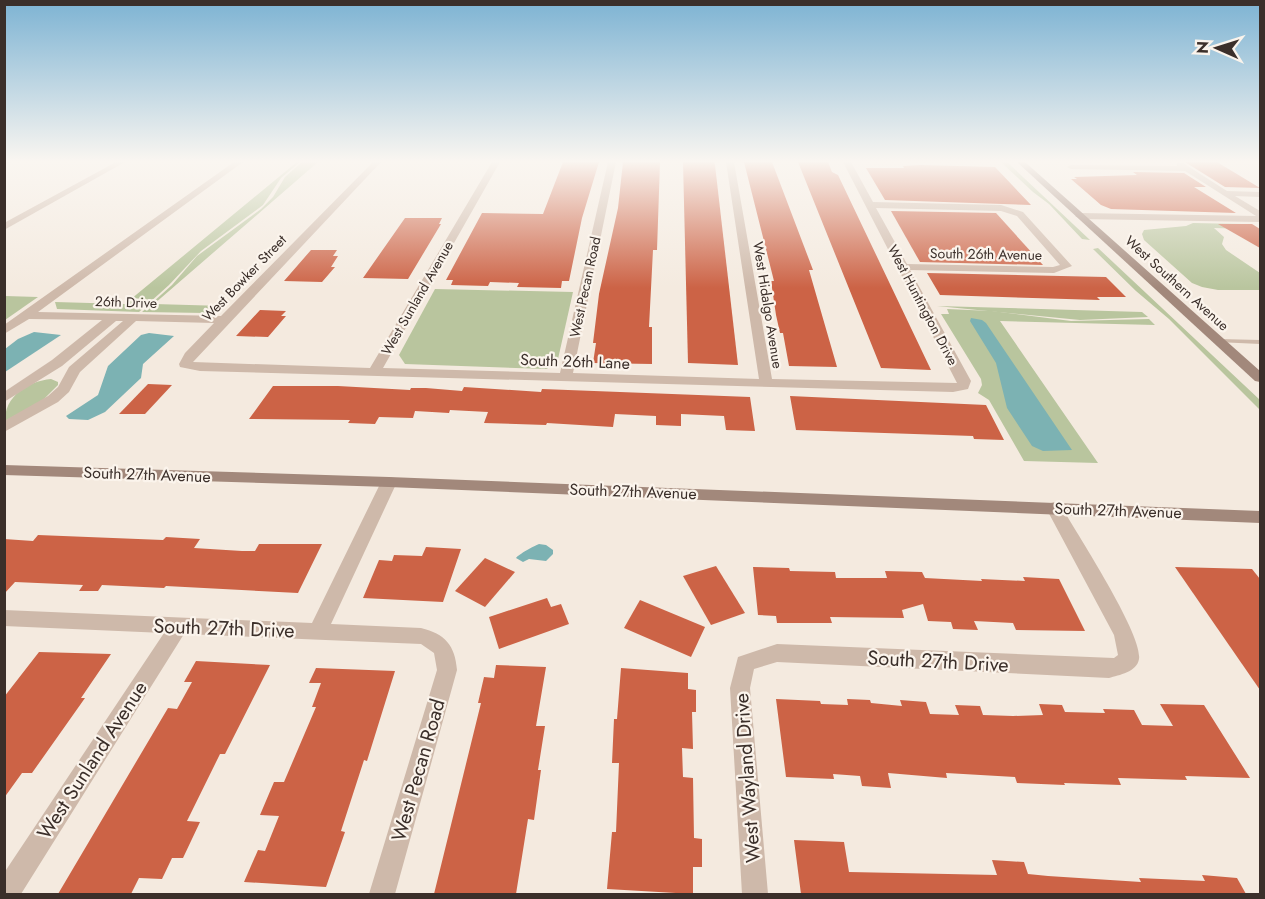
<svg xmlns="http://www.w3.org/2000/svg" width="1265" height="899" font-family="Jost,sans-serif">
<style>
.green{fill:#b9c59e}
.water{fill:#7cb2b3}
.building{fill:#cc6346}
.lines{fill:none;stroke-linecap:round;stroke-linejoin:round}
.service{fill:#ceb9aa;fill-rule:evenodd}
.minor{fill:#ceb9aa;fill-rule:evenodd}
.secondary{fill:#a2887b;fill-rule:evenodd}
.labels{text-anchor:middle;stroke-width:4.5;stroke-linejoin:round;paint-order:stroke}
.far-street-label{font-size:14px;fill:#3b2f2a;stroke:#fbf4ec}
.street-label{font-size:16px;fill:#3b2f2a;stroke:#fbf4ec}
.near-street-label{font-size:20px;fill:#3b2f2a;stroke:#fbf4ec}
</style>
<rect width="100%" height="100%" fill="#f4eadf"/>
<g class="green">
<polygon points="297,162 300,162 281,178 263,205 201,251 169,285 139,312 57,309 55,302 125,304"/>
<polygon points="302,162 318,162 154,304 224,306 206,313 142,312 172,285 197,256 261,209 273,197 285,177"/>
<polygon points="1001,162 1007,162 1090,240 1082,239 1049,204 1033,192"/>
<polygon points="1193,223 1242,224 1253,229 1214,228 1224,237 1222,244 1226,250 1260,273 1260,290 1218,290 1202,287 1192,283 1144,240 1142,234 1144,230 1186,226"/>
<polygon points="1098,248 1260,400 1260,410 1169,319 1136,291 1093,249"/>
<polygon points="435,289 573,292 558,359 547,369 405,364 399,355"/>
<polygon points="5,296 38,297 5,320"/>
<polygon points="937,306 1142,312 1148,317 1080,320"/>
<polygon points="947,309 992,311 1071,321 1149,319 1155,325 1000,321 1098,463 1024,461 989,400 978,393 982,385 981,379 941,314 949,314"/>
<path d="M51 379 58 382V385L42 401 5 421C4 397 28 381 51 379Z"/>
</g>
<g class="water">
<polygon points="971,318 982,320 986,323 1072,450 1043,451 1032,446 1007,408 996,363 970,321"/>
<polygon points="34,332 61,335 5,372 5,349 18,339"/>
<polygon points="149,333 174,336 143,364 141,378 105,412 88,420 69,419 66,416 98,395 108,366 141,335"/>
<path d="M539 544 546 545 553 550V554L546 561 529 559 523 562 516 558C519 554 534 546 539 544Z"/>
</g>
<g class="building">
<polygon points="563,162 599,162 582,218 569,281 562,281 561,288 517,287 519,283 490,282 488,286 451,285 453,280 446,280 482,213 543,214"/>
<polygon points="623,162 660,162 657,250 653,250 649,327 652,327 652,364 593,363 596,343 593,343 599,294 618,208"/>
<polygon points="683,162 714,162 715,165 738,365 688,363"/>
<polygon points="744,162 772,162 813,270 809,270 837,367 789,366 783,333 780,333 776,315 771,281 774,281"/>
<polygon points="798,162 828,162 832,172 838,175 931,370 881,368"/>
<polygon points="1185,162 1217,162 1260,188 1225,187"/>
<polygon points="921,165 995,167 1031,205 885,200 866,168 904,168 903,166"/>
<polygon points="1133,172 1184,173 1206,187 1194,187 1236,213 1111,209 1101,205 1071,179 1077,179 1074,177 1137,175"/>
<polygon points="891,211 996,213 1043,265 920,262"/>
<polygon points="405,218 442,218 439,224 441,224 408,279 363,278"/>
<polygon points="1218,224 1252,224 1260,229 1260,248"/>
<polygon points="311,250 337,250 333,256 338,256 331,267 335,267 322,282 284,281"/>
<polygon points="927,273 1106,277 1126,297 1097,297 1100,300 940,295"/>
<polygon points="260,310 286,311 281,316 286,316 268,337 236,336"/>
<polygon points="148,384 172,385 145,414 119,414"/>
<polygon points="273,386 338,386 410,390 411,388 426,388 462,391 464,387 541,392 542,389 750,397 755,431 726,430 724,416 681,414 681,426 656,425 656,416 615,414 613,427 547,423 546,425 484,423 488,412 450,410 449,413 415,411 413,418 379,417 375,424 348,423 350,420 249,419"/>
<polygon points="790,396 986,405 1004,440 974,439 973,436 796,430"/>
<polygon points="38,535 163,540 166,537 200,539 194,548 242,551 255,551 259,544 322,544 298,593 166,586 164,588 102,585 98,591 79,591 83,585 15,582 4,594 4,539 33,541"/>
<polygon points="426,547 461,549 443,602 363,598 379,560 392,561 394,555 422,556"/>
<polygon points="485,558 515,572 485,607 455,591"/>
<polygon points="716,566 745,613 711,625 683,576"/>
<polygon points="753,567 789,568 790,571 835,572 836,578 887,578 885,571 922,572 925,578 982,581 981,579 1025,581 1023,577 1059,579 1085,631 1016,630 1013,623 974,621 978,630 953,629 951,622 928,621 923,604 902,610 904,618 830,617 832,623 777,623 776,616 758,615"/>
<polygon points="1175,567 1252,569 1260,579 1260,690"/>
<polygon points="547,598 551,607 561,604 569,624 499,649 489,617"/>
<polygon points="640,600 705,627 691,657 624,628"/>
<polygon points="39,652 111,654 81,698 85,698 32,773 22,773 4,798 4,697"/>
<polygon points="196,661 270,665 225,754 220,754 187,821 200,822 183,858 172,858 162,879 139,878 131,894 58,894 168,708 177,709 192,682 184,682"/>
<polygon points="496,665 546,667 536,726 545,726 538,770 541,770 534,820 528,819 516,894 434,894 481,703 478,703 484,677 494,678"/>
<polygon points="316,668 395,671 367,761 364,760 341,831 345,832 326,887 244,882 258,850 265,851 279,816 260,815 274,782 284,782 316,707 312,707 321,683 309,683"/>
<polygon points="621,668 688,673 688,689 696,690 696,712 692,712 693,749 682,748 683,777 693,778 694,838 702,839 702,867 693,867 693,894 607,889 612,832 616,832 619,763 612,763 614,719 617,719"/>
<polygon points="776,699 820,701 821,704 848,705 847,699 870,700 871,703 902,706 900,700 926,702 930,714 959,715 955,705 980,706 983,715 1013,716 1043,715 1039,704 1062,705 1065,712 1105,713 1103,709 1134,710 1142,725 1173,726 1160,704 1204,705 1250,778 1185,776 1187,780 1118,778 1121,785 1064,783 1065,785 1017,783 1015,777 946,773 947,778 888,773 891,788 862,786 860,776 833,774 834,779 786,777"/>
<polygon points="794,840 844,842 849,872 997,875 992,860 1024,862 1028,874 1048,876 1141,882 1139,878 1205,881 1202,875 1237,878 1246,894 801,894"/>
</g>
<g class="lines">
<polygon class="service" points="1219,339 1260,340 1260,344 1217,342 1216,341"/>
<g class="minor">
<polygon points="4,162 10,162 4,165"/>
<polygon points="116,162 125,162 4,230 4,223"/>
<path d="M234 162H243L38 312 221 316 373 162H381L193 362 370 368 492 162H500L383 368 560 373 608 162H616L573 373 759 379 726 162H734L772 379 957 383 843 162H851L873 202 1001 205 1023 212 1072 266 1054 273 910 270 971 381 968 389 953 392 200 371 180 367 179 364 185 353 214 323 136 321 80 372 69 392 58 402 4 432V421L48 396 58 387 69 367 123 321H116L62 366 4 402V392L52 360 102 320 29 319 4 334V325ZM876 208 1001 211 1017 216 1060 265 1053 267 907 264Z"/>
<polygon points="1177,163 1183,163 1227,191 1260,192 1260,197 1235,196 1260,211 1260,222 1080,219 1075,216 1080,213 1256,216 1185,171 1071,169 1067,167 1071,165 1177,166"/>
<path d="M389 477 395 478 397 482 331 624 421 628C445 634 455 645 457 670L395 894H369L437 670 434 653 421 644 184 634 21 894H4V873L164 633 4 626V610L312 623 381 482 383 478Z"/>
<path d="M1054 502 1060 504C1075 531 1143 634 1139 659 1137 672 1119 675 1109 678L777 662 754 669 750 688 768 894H742L730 688 738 657 777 644 1114 658 1118 655 1114 635 1046 508 1048 504Z"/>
</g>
<g class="secondary">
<polygon points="1017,162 1025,162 1260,371 1260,382 1255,381"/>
<polygon points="4,465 389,477 1260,511 1260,523 389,487 4,475"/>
</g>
</g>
<linearGradient id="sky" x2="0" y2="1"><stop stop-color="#7db3d3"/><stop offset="0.56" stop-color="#faf6f1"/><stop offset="1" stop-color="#faf6f1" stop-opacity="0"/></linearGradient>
<rect width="1265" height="288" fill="url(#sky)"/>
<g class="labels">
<g class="far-street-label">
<text transform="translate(986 254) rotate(1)" y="5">South 26th Avenue</text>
<text transform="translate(244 278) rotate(-46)" y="5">West Bowker Street</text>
<text transform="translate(1177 283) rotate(42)" y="5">West Southern Avenue</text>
<text transform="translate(585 287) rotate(-78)" y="5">West Pecan Road</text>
<text transform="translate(417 298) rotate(-60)" y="5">West Sunland Avenue</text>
<text transform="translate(126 302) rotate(2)" y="5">26th Drive</text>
<text transform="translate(768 305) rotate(81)" y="5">West Hidalgo Avenue</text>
<text transform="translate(923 305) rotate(62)" y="5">West Huntington Drive</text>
</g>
<g class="street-label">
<text transform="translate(575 361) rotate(2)" y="6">South 26th Lane</text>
<text transform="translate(147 474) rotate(2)" y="6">South 27th Avenue</text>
<text transform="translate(633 491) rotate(2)" y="6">South 27th Avenue</text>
<text transform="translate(1118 510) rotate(2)" y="6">South 27th Avenue</text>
</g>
<g class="near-street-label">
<text transform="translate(224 628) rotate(2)" y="7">South 27th Drive</text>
<text transform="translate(938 661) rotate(3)" y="7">South 27th Drive</text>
<text transform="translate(92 760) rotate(-57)" y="7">West Sunland Avenue</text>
<text transform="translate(418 770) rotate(-74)" y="7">West Pecan Road</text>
<text transform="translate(747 778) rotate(-94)" y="7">West Wayland Drive</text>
</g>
</g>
<rect width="1265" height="899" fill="none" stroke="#3b2f2a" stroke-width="12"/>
<g transform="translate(1217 48) rotate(273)" stroke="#fbf4ec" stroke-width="4.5" paint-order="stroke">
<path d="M0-4.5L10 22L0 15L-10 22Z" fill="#3b2f2a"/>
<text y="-9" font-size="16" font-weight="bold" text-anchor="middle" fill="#3b2f2a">N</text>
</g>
</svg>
